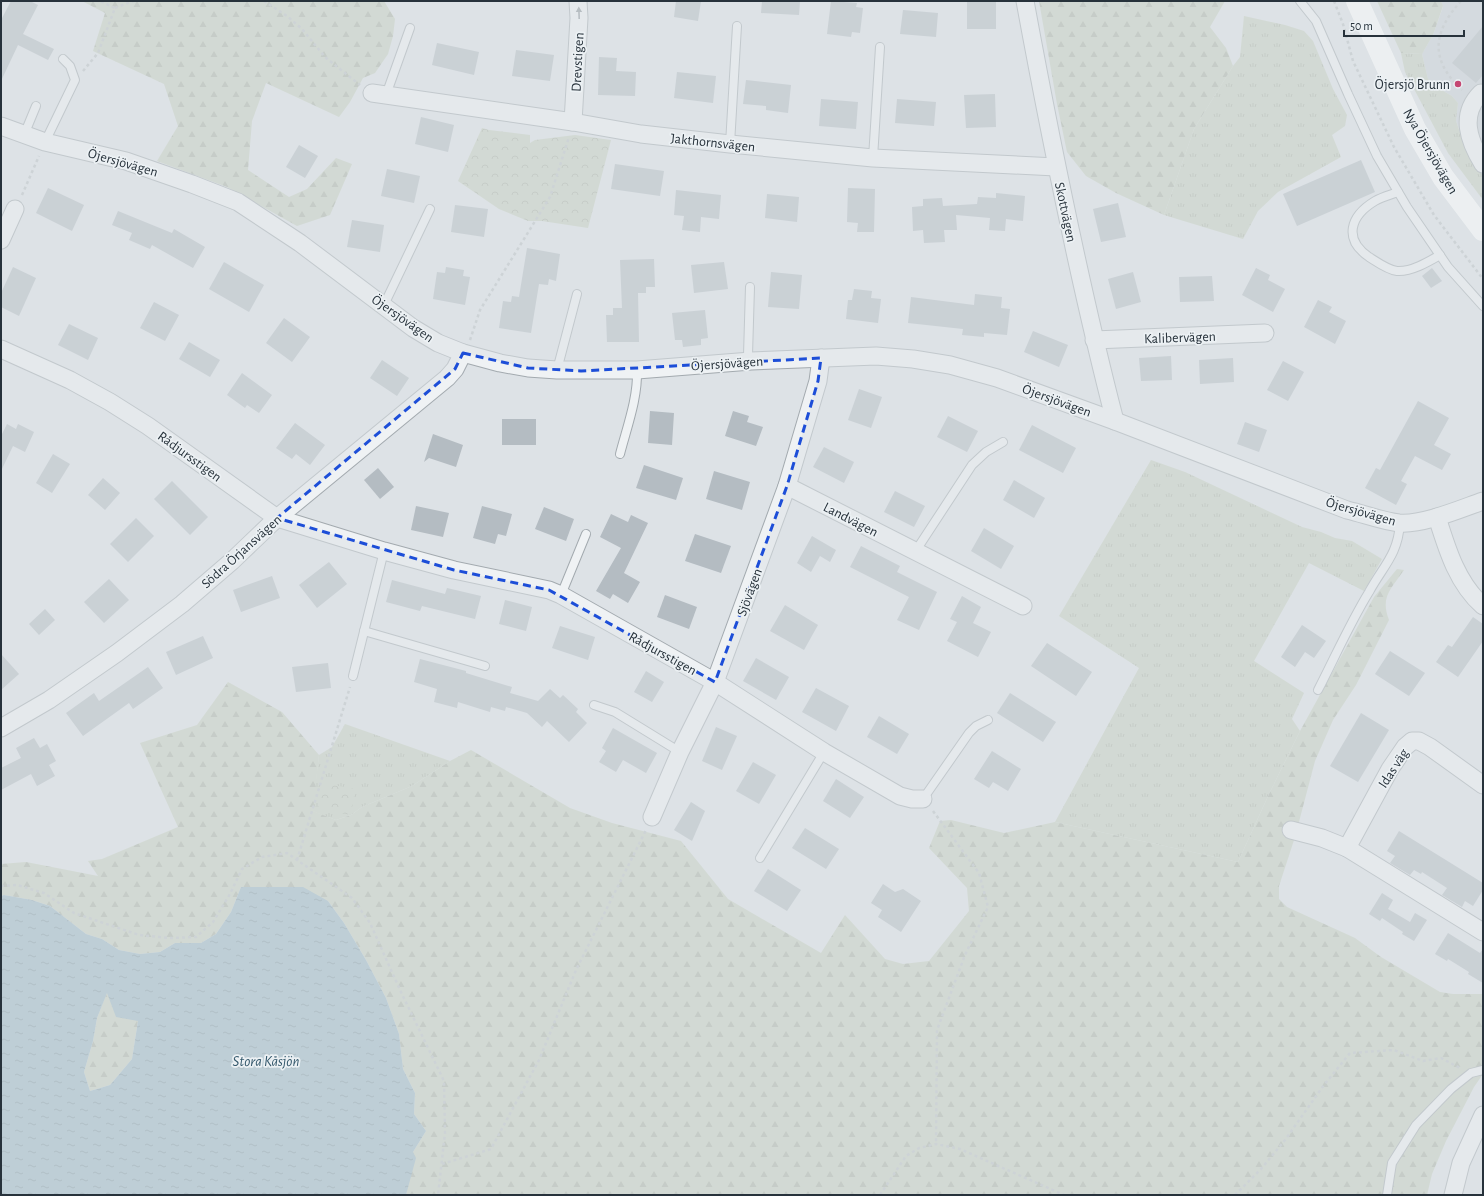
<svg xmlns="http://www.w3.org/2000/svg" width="1484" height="1196" font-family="'Alegreya Sans',sans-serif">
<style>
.built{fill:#cbd1d7}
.grass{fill:url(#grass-tufts)}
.forest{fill:url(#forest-firs)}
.park{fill:url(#park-crowns)}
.water{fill:url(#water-ripples);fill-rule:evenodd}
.building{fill:#b4bcc2}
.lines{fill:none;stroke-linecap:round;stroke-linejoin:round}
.lane-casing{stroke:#a3aaaf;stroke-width:10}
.street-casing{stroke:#a3aaaf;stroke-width:19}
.path{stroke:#bbc0c4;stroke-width:2.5;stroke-dasharray:3 3;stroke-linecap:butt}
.lane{stroke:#eff2f4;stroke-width:8}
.street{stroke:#eff2f4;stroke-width:17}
.secondary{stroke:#fff;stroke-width:22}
.oneway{fill:#8b9298}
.marked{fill:none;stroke:#1d4ed8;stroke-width:3;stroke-dasharray:8 5;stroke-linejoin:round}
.poi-dot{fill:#c54772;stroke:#ecf1f4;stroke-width:1.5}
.labels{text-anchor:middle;stroke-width:3.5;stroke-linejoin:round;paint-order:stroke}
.street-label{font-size:14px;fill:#27323b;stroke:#ecf1f4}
.poi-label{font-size:14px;fill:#27323b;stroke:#ecf1f4;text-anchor:end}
.water-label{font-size:15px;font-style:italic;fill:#34586c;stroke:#ecf1f4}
</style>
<defs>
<pattern id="grass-tufts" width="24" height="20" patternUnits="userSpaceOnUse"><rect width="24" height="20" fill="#c6cfbe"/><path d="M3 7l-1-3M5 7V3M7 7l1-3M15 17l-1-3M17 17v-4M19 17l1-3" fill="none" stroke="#aab2a4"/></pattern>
<pattern id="forest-firs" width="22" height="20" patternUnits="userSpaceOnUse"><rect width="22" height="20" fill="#c6cfbe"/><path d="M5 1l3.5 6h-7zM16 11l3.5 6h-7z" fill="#aab2a4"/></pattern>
<pattern id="park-crowns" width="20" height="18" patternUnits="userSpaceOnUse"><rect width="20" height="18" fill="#c6cfbe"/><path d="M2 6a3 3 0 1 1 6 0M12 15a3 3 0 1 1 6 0" fill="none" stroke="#aab2a4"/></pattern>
<pattern id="water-ripples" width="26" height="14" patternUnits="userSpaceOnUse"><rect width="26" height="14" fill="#99b6c4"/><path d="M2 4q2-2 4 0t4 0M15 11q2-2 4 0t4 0" fill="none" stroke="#7d95a0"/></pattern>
</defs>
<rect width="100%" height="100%" fill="#dde2e6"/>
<polygon class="built" points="1441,1 1483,1 1483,176 1465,147 1456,121 1458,103 1452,96 1440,89 1428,79 1422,54 1433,35 1443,7"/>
<g class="grass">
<polygon points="1244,16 1285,25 1304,31 1313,41 1333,89 1347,115 1345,126 1332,135 1341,157 1278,192 1258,211 1243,239 1164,215 1194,129 1233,66 1240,57"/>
<polygon points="1401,53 1422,54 1428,79 1440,89 1452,96 1458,103 1456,121 1465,147 1483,176 1483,200 1448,153 1405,72"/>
<polygon points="1151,460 1185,472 1302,527 1321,532 1335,538 1352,541 1382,559 1364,591 1309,563 1254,661 1304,693 1292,719 1300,731 1269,794 1238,862 1055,822 1139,668 1059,616"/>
<polygon points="345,724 450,761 412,786 362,807 351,815 336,820 312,811 319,755 332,747"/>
</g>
<g class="forest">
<polygon points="82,1 384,1 395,19 393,36 388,54 375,73 363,78 350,102 339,117 266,83 252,121 248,170 289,197 307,189 336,158 352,164 330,215 297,226 227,187 157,161 178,126 164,84 93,51 105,13"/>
<polygon points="1039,1 1225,1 1210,27 1226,48 1233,66 1194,129 1164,215 1116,193 1086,176 1067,152 1057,104"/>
<polygon points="1377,1 1441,1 1443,6 1433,35 1422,54 1401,53"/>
<path d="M1397 569 1404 570C1391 589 1380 597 1389 620L1356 685 1333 720 1315 761 1295 837 1279 886V899L1287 907 1355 938 1381 957 1440 992 1453 994H1483V1074L1474 1087 1446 1141 1432 1174 1427 1195H406L413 1152 426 1131 414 1114 415 1093 403 1069 399 1034 386 998 366 960 344 923 328 901 241 887 231 912 216 934 201 943H175L160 952 140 954 119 950 102 939 86 934 50 906 32 900 4 895 1 896V864L26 862 98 876 88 861 102 859 178 827 140 743 197 725 228 682 282 712 319 755 313 811 336 820 351 815 362 807 412 786 450 761 471 750 570 808 612 823 681 841 728 899 821 953 845 915 885 959 903 964 929 961 969 911 967 888 929 848 940 821 951 820 1004 833 1055 822 1238 862 1269 794 1300 731 1374 597Z"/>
<polygon points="107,992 138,1021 132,1059 110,1085 90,1091 84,1072 93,1041 97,1018"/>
</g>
<g class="park">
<polygon points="482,128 489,130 530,135 530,143 535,140 575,135 611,140 588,228 542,221 528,221 499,209 458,181"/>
<polygon points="322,783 355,789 351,815 318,809"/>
</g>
<path class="water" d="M241 887H303L328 901 344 923 366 960 386 998 399 1034 403 1069 415 1093 414 1114 426 1131 413 1152 416 1158 406 1195H1V896L4 895 32 900 50 906 86 934 102 939 119 950 140 954 160 952 175 943H201L216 934 231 912ZM107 993 116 1017 138 1021 132 1059 110 1085 90 1091 84 1072 93 1041 97 1018Z"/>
<g class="building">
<polygon points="11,1 30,1 38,5 23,34 54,49 48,60 18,45 1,81 1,20"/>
<polygon points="676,1 701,1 698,21 674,17"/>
<polygon points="762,1 800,1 799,15 761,13"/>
<polygon points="831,1 857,3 856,7 863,8 860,33 852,32 851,37 827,34"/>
<rect x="967" y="1" width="29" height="28"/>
<polygon points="903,10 938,13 936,37 900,34"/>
<polygon points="1483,26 1483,75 1476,83 1452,63"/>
<polygon points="437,43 479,52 474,75 432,65"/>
<polygon points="516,50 554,55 550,81 512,76"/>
<polygon points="599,57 617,58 616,71 636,72 635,96 598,95"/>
<polygon points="677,72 716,76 713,103 674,98"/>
<polygon points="746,80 791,85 788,113 766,110 766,106 743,104"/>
<polygon points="995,94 996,127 966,128 964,95"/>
<polygon points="821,99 858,102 856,129 819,126"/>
<polygon points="897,99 936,102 934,126 895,123"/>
<polygon points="421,117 454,125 448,152 415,144"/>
<polygon points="299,145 318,156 305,178 286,167"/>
<polygon points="1361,160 1375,192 1297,226 1283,194"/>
<polygon points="615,164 664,171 660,196 611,189"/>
<polygon points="387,169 420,176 414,203 381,196"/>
<polygon points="48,188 84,205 72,231 36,213"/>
<polygon points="848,188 875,189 874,232 857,232 858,223 847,222"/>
<polygon points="676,190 721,195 719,219 701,217 700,232 682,230 684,216 674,215"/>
<polygon points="996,193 1025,196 1023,221 1006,219 1005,231 989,230 990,218 956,215 957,230 944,230 945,242 924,243 923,230 913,231 912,207 923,206 923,199 942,198 943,206 977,204 978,197 996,198"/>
<polygon points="767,194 799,197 797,222 765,218"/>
<polygon points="1118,203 1126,237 1101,242 1093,209"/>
<polygon points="455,205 488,209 484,237 451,232"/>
<polygon points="118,211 172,233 174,229 205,247 193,268 152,245 150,249 129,240 132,233 112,225"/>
<polygon points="352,220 384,225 380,252 347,247"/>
<polygon points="527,248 560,254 556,281 549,279 548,285 539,284 531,333 499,328 503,301 511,302 512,296 519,297"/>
<polygon points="654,259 655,287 646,287 646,293 638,293 639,342 607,342 606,315 613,315 613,308 622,308 620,260"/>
<polygon points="224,262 264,285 249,312 209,289"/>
<polygon points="724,262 728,289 694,293 691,265"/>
<polygon points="13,267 36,278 19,316 1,307 1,293"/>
<polygon points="446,267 464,270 463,276 470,277 465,305 433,299 437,272 445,273"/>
<polygon points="1256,268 1270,275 1268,280 1285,289 1273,312 1242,295"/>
<polygon points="1432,268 1442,281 1431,288 1422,276"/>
<polygon points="771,272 802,275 799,309 768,307"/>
<polygon points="1133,272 1141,302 1116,309 1108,279"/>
<polygon points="1212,276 1214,301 1180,302 1179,277"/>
<polygon points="854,289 872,291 871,298 881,299 878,323 846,319 848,300 852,300"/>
<polygon points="975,294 1002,297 1001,308 1010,309 1007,335 984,333 984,337 962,335 963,329 908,323 911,297 974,305"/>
<polygon points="1318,300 1332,307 1329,312 1346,321 1335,344 1304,327"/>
<polygon points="154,302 179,315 165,341 140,328"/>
<polygon points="705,310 708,338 701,339 701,345 683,347 682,340 675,340 672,313"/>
<polygon points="284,318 310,337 292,362 266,343"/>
<polygon points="69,324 98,338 88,360 58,345"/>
<polygon points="1033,331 1068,345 1059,367 1024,352"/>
<polygon points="189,342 220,360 210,377 179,359"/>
<polygon points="1171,356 1172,380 1141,381 1139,358"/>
<polygon points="1233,358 1234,382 1200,384 1199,360"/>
<polygon points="382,360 409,378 397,396 370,378"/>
<polygon points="1283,361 1304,372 1288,401 1267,390"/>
<polygon points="242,373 272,395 259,413 247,405 245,408 227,395"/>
<polygon points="859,389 882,397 871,428 848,420"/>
<polygon points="1418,401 1449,418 1434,445 1451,454 1442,470 1415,456 1401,481 1407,484 1396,505 1365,488 1376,468 1380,470"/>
<polygon points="650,411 674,413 672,445 648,443"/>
<polygon points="733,411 749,416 747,422 763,427 756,446 725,436"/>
<polygon points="948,416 978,431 967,452 937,437"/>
<rect x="502" y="419" width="34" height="26"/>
<polygon points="1245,422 1267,430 1259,452 1237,444"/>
<polygon points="295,423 325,445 310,465 296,454 292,459 276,448"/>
<polygon points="7,424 16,429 18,424 34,432 25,452 13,446 1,471 1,436"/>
<polygon points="1032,425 1076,448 1063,473 1019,450"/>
<polygon points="433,434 463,445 456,467 429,458 424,462"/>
<polygon points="824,447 854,462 844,483 813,467"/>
<polygon points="53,454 70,464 52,493 36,483"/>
<polygon points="644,465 683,478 676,500 636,488"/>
<polygon points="378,468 394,487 380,499 364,480"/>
<polygon points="714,471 750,482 742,510 706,499"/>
<polygon points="103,478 120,493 105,510 88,495"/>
<polygon points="1014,480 1045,498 1034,518 1003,500"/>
<polygon points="172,481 208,517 190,535 154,499"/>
<polygon points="895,491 925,506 914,527 884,512"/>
<polygon points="416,506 449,513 443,537 411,530"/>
<polygon points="482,506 512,514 506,536 498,534 495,544 473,538"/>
<polygon points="544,507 574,519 566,541 535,529"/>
<polygon points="611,514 628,522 631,515 648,523 624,573 640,582 628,603 613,594 610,599 596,591 621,548 600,537"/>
<polygon points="136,518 154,536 128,562 110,544"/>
<polygon points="984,528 1014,546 1001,569 971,551"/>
<polygon points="695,534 731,546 721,573 685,561"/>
<polygon points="812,536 836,550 830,562 820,556 811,572 797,563"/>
<polygon points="861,546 900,566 897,572 937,592 919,630 897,620 909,597 850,567"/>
<polygon points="329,562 347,584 317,608 299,585"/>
<polygon points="272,576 280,598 241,612 233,590"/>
<polygon points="109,579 129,600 104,623 84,602"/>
<polygon points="392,580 445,594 447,588 481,596 475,619 422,606 420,611 386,602"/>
<polygon points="665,595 697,607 689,629 657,617"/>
<polygon points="962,596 981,607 973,623 991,632 978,657 947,641 957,622 950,619"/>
<polygon points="505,600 532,607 526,631 499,624"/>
<polygon points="785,605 818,625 804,650 770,631"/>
<polygon points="45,609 55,620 39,635 29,624"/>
<polygon points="1473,617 1483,624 1483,641 1458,677 1436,662 1448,645 1452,647"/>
<polygon points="1302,625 1326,641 1314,658 1305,652 1295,667 1281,657"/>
<polygon points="560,626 595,637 588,660 552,648"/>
<polygon points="203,636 213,658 176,675 166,652"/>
<polygon points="1047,643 1092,672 1076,696 1031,666"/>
<polygon points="1390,651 1425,673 1409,696 1375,674"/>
<polygon points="1,654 19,674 1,690"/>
<polygon points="756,658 789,677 776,700 743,681"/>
<polygon points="420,659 466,671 466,673 512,687 510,693 538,701 550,689 560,698 563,695 578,709 576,712 587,723 569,742 547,721 542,727 527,713 506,707 505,711 491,707 490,712 458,702 457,708 434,702 437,689 414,682"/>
<polygon points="328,663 331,688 296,692 292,667"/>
<polygon points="148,667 163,688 133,709 129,703 83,736 66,713 94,693 99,701"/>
<polygon points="646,671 664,682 652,702 634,692"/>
<polygon points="816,688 849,706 836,731 802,712"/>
<polygon points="1010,693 1056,722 1043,742 997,713"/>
<polygon points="1361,713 1389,730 1358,782 1330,766"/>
<polygon points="879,716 909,734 897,754 867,737"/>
<polygon points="716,727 737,736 722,770 702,761"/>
<polygon points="613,728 657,753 646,773 623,760 616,772 599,762 606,751 602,748"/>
<polygon points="34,738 40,748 47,744 56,761 49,765 55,776 37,786 31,774 1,790 1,768 21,758 16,748"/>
<polygon points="992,751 1021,769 1008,791 993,782 989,788 974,779"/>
<polygon points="753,762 776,775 759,804 736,791"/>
<polygon points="836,779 864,797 850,818 823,801"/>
<polygon points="691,802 705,811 692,841 674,830"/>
<polygon points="805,828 839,849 826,869 792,848"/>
<polygon points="1399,831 1483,883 1483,890 1473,906 1465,901 1462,907 1442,895 1447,888 1422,872 1421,874 1414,870 1410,875 1390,863 1395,856 1387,851"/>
<polygon points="768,869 801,890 787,911 754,891"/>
<polygon points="883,884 895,892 903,889 921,901 901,932 878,917 882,910 871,903"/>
<polygon points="1382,893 1393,900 1388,909 1410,922 1415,913 1427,920 1414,941 1402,934 1403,932 1382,918 1380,921 1369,914"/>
<polygon points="1448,933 1480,953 1483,949 1483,983 1468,974 1469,972 1448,959 1447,961 1435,954"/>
</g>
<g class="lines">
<defs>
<g id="lane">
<polyline points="1300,1 1316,21 1348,94 1377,156 1407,207 1448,267 1483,306"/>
<polyline points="386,95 410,28"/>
<polyline points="24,135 36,106"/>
<polyline points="45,142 75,80 70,66 63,59"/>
<polyline points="730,144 737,26"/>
<polyline points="873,158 880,47"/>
<path d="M1398 192C1390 195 1382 197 1375 201 1350 216 1343 239 1369 257 1377 262 1388 270 1397 271 1411 272 1428 262 1440 255"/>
<polyline points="750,287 748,355 751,361"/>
<polyline points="384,305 430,209"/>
<polyline points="557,370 577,294"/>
<path d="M620 454C627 427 638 398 637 370"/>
<polyline points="915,552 972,465 986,452 1003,442"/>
<polyline points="561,595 586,534"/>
<polyline points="364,631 485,666"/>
<polyline points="353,676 384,551"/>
<path d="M1318 690C1335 657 1350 623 1369 592 1383 566 1398 555 1400 523"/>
<polyline points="594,705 615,712 680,752"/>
<polyline points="923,799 969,733 976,726 988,720"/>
<polyline points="760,858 824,752"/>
<polyline points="1387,1195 1392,1163 1416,1125 1451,1089 1471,1073 1483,1070"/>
</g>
<g id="street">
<path d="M1025 1C1051 142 1079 282 1115 421"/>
<polyline points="372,93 573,122 641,134 730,144 873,158 1056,167"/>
<path d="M1481 93C1459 115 1469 141 1483 164"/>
<polyline points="573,122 579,18 578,1"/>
<path d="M1 126 45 142 126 161 192 184 238 202 300 243 413 328 438 343 463 353 500 363 528 368 557 370H637L751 361 876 356 913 359 950 365 997 378 1115 421 1347 510C1364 514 1382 521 1399 523 1423 525 1460 509 1483 501"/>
<polyline points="1,240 15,209"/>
<polyline points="1094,340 1265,333"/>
<polyline points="1,349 70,380 110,402 148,426 277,518 384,551 454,570 549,590 561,595 715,682 824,752 900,796 912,799 923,799"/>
<polyline points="787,486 1023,606"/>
<path d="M1437 517C1447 549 1457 583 1483 606"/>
<polyline points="1,728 49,700 117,653 182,604 232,561 277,518 447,378 455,369 463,353"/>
<polyline points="1483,785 1430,747 1419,741 1412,741 1405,747 1390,769 1347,848 1483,932"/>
<polyline points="652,817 680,752 715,682 787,486 818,381 821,358"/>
<polyline points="1291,830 1322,838 1347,848"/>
<polyline points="1453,1195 1461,1163 1483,1115"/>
</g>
</defs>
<use href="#lane" class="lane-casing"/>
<use href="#street" class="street-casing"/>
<g class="path">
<polyline points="264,1 287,16 302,29 325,57 360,85"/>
<polyline points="1334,1 1343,24 1353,61 1394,147 1434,215 1483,279"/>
<path d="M1461 1C1432 33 1430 60 1462 90"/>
<polyline points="115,8 133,1"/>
<polyline points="83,71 98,53 115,8 100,1"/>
<polyline points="22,195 39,156"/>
<polyline points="470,340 480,310 550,197 569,137"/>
<polyline points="933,811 979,873 988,907 965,955 937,1030 936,1144"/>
<polyline points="297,860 350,687"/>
<polyline points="1,886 17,885 44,893 74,913 139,935 170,938 196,937 213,922 230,894 242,869 262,857 287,853 352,898 370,923 400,990 444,1081 445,1133 438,1195"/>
<polyline points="442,1164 491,1149 539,1060 576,970 646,830"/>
<polyline points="880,1195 906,1156 919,1148 936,1144 960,1149 1064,1195"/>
<polyline points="1235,1195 1261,1169 1285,1140 1324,1085 1350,1053 1394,1050 1423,1061 1441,1058 1460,1068"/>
</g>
<use href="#lane" class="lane"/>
<use href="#street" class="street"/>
<polyline class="secondary" points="1357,1 1415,129 1443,177 1483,230"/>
</g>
<defs><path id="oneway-solid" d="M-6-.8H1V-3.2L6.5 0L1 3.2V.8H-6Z"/></defs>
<use class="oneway" href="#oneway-solid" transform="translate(579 13) rotate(-92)"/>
<path d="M0 0H1484V1196H0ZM463 353 528 368 581 371 821 358 818 381 787 486 715 682 549 590 454 570 277 518 455 369Z" fill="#dde2e6" fill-opacity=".55" fill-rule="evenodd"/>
<path class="marked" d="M463 353 528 368 581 371 821 358 818 381 787 486 715 682 549 590 454 570 277 518 455 369Z"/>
<circle class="poi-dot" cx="1458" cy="84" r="4"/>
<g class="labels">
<g class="street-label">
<text transform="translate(577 62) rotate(-87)" y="5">Drevstigen</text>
<text transform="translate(713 142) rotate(6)" y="5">Jakthornsvägen</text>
<text transform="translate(1431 151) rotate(60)" y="5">Nya Öjersjövägen</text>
<text transform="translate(123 162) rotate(16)" y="5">Öjersjövägen</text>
<text transform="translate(1066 212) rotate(78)" y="5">Skottvägen</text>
<text transform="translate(403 318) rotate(35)" y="5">Öjersjövägen</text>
<text transform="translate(1180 337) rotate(-2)" y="5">Kalibervägen</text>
<text transform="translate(727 363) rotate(-4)" y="5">Öjersjövägen</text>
<text transform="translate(1057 400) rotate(20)" y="5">Öjersjövägen</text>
<text transform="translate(190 456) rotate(36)" y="5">Rådjursstigen</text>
<text transform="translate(1361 511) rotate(16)" y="5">Öjersjövägen</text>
<text transform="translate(851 519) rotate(27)" y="5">Landvägen</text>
<text transform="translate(241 551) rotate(-42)" y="5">Södra Örjansvägen</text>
<text transform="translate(749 592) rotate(-70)" y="5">Sjövägen</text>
<text transform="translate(663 653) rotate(29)" y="5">Rådjursstigen</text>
<text transform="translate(1393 768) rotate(-57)" y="5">Idas väg</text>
</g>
<g class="poi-label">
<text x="1450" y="89">Öjersjö Brunn</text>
</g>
<g class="water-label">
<text x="266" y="1066">Stora Kåsjön</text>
</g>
</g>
<rect width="1484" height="1196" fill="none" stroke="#27323b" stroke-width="4"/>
<path d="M1344 30v6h120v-6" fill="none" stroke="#27323b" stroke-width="2"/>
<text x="1350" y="30" font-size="12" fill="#27323b" stroke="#ecf1f4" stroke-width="3" paint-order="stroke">50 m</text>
</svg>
